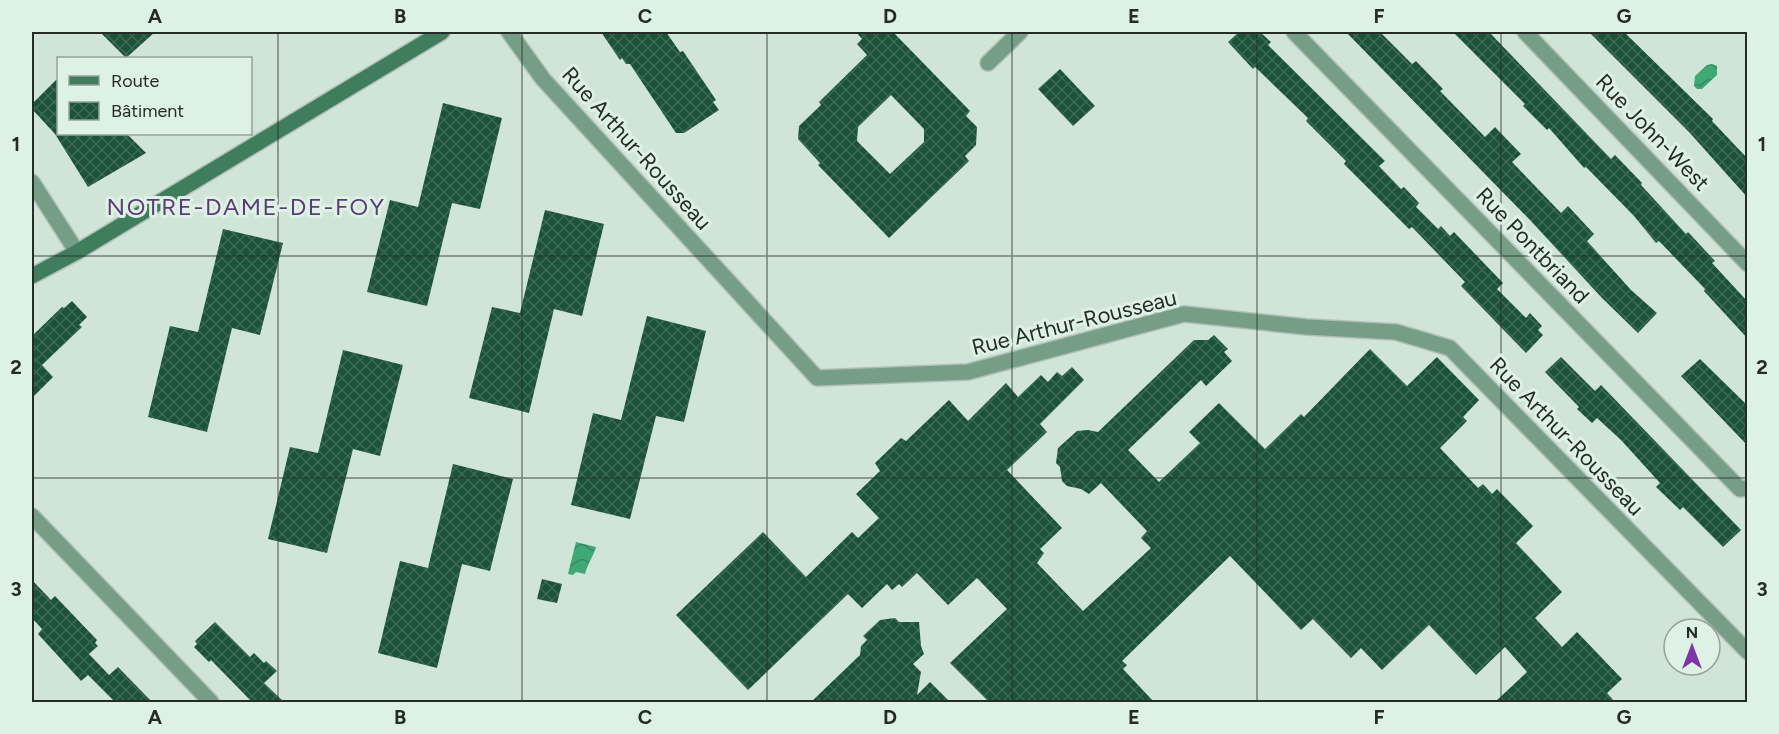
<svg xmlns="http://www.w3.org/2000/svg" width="1779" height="734" font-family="Figtree,sans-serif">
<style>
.water{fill:url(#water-waves)}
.building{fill:url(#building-cross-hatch);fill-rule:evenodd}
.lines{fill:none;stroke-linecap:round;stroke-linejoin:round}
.minor-casing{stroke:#afbfb5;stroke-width:18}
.secondary-casing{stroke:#afbfb5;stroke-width:18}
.minor{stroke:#769e87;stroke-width:15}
.secondary{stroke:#3f7d5d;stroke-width:15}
.grid{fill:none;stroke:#252c28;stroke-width:1.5;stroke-opacity:0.55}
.labels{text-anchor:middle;stroke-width:6;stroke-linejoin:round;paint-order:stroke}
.street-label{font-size:22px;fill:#252c28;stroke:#def1e5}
.neighbourhood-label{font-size:24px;letter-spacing:1.5px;fill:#5d3c76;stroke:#def1e5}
.neatline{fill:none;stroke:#252c28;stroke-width:2}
.grid-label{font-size:20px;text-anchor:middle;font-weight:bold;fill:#252c28}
</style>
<defs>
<pattern id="water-waves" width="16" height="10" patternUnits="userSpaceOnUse" patternTransform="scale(1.5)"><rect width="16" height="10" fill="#3fa875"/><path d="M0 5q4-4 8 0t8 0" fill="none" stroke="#358960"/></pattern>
<pattern id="building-cross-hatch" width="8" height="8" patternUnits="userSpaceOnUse" patternTransform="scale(1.5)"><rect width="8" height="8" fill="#1c5338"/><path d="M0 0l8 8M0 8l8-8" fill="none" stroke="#3c6953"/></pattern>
</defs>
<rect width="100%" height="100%" fill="#d1e4d8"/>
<g class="water">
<polygon points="1712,64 1717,66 1717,75 1702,89 1697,89 1694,86 1695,76 1707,65"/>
<path d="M576 542 596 547C593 557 588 563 585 574L576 572 573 575 568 574Z"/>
</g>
<g class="building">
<polygon points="100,32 155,32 126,58"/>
<polygon points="601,32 666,32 680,52 683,51 716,100 713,102 719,110 684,133 676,133 630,64 626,64 622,58 620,60"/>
<path d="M856 32H893L970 111 966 116 977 127 976 145 965 156 969 161 889 238 818 165 820 163 798 139 799 126 821 105 819 102 867 55 857 44 862 39ZM891 95 924 129V142L890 174 857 141 858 127Z"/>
<polygon points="1239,32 1260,32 1271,42 1268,45 1385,161 1379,166 1401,189 1404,187 1419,203 1416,207 1438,229 1441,226 1450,236 1454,232 1503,283 1497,289 1526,318 1530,313 1542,326 1538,330 1543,335 1526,353 1461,286 1465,282 1412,227 1409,229 1344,164 1346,161 1306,121 1308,118 1255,67 1253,69 1228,42"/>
<polygon points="1346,32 1380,32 1412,64 1416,61 1443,89 1440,91 1485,137 1495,127 1521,154 1512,162 1561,213 1568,206 1594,234 1587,241 1631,290 1657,313 1638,333 1602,298 1530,220"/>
<polygon points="1453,32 1489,32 1611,159 1615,155 1642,183 1641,185 1686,234 1688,232 1715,261 1712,263 1748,302 1748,339 1704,291 1705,289 1659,241 1656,243 1634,216 1586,167 1584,168 1549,128 1547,130 1523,106 1525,104"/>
<polygon points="1589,32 1624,32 1713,119 1712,121 1748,159 1748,198 1689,132"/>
<polygon points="1060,69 1095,106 1073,126 1038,89"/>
<polygon points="58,78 58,134 127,134 146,153 88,187 55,134 32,109 32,104"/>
<polygon points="443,103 502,118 480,209 452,203 427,306 367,292 390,200 418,207"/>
<polygon points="545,210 604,224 582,316 554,309 529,413 469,398 492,307 520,313"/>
<polygon points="223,229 283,243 260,335 232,328 207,432 148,417 170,326 198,332"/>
<polygon points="72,301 87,317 79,325 82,327 42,365 53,377 32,398 32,336 62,307 64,308"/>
<polygon points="647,316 706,331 684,422 656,416 630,519 571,505 593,413 621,420"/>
<polygon points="1214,335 1228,349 1224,352 1232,361 1206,386 1201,380 1128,450 1159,482 1200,443 1189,432 1219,403 1265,449 1301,414 1304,417 1370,349 1407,386 1437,357 1479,400 1463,417 1467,421 1440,448 1478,488 1483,484 1492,494 1497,489 1533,526 1516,543 1562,592 1535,618 1562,647 1577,632 1622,679 1607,693 1615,702 1495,702 1527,672 1505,647 1476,675 1429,625 1382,670 1361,648 1351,658 1313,619 1301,630 1230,556 1122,661 1127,665 1123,669 1154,702 989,702 950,663 1007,609 977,578 948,605 917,573 902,587 899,584 892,590 887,584 862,608 848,594 748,690 676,615 763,532 806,577 852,532 858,538 879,518 856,494 880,471 875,463 901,438 906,441 949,400 968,421 1006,383 1018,397 1041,375 1048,382 1057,372 1062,376 1072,367 1084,380 1040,424 1047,432 1007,470 1062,528 1040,549 1044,553 1037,563 1083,611 1151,548 1141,538 1147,531 1101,483 1089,494 1081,489 1067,486 1062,481 1060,467 1056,463 1058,448 1077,431 1088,430 1098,432 1194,340 1208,340"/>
<polygon points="343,350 403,365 380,456 353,449 327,553 268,539 290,447 318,453"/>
<polygon points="1561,357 1595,391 1601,385 1741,530 1723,547 1683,507 1680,510 1656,487 1660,483 1621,440 1597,418 1592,423 1577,409 1579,407 1545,372"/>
<polygon points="1700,359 1748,406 1748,446 1681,376"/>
<polygon points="453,464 513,479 490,571 462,564 437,668 378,653 400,561 428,568"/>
<polygon points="542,579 562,584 557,603 537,599"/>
<polygon points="32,580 51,600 55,596 97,640 95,643 98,646 89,654 109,675 118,667 152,702 115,702 88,675 81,681 38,634 42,629 32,618"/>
<polygon points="895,618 899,622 919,622 921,646 924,654 913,664 921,672 917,695 930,682 950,702 811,702 860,655 861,646 867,640 863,636 880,620"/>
<polygon points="215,622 250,657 254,653 264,663 266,661 277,671 264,683 284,702 252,702 211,660 209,662 194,647 197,644 195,641"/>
</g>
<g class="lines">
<defs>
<g id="minor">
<polyline points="509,32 543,79 817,378 968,372 1184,314 1307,327 1396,332 1450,348 1748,652"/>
<polyline points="1294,32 1740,489 1748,488"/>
<polyline points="1525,32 1748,264"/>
<polyline points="988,63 1020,32"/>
<polyline points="32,182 77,252"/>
<polyline points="32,516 211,702"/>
</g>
<polyline id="secondary" points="32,276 77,252 442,32"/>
</defs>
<use href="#minor" class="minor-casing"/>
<use href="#secondary" class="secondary-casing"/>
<use href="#minor" class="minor"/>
<use href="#secondary" class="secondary"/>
</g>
<path class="grid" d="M278 32V702M522 32V702M767 32V702M1012 32V702M1257 32V702M1501 32V702M32 256H1748M32 478H1748"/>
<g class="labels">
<g class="street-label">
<text transform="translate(1653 132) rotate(46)" y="8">Rue John-West</text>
<text transform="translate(637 148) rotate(48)" y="8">Rue Arthur-Rousseau</text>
<text transform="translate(1533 245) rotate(46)" y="8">Rue Pontbriand</text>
<text transform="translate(1074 322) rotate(-14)" y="8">Rue Arthur-Rousseau</text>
<text transform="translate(1567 436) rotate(46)" y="8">Rue Arthur-Rousseau</text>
</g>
<g class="neighbourhood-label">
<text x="246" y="215">NOTRE-DAME-DE-FOY</text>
</g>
</g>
<rect width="1779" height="734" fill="none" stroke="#def1e5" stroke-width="66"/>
<rect x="57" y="57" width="195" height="78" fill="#def1e5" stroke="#94a299" stroke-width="1.5"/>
<rect x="69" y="76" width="30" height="9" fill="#3f7d5d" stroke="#94a299" stroke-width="1.5"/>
<text x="111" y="87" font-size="18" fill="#252c28">Route</text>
<rect x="69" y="102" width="30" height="18" fill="url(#building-cross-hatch)" stroke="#94a299" stroke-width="1.5"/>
<text x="111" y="117" font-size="18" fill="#252c28">Bâtiment</text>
<g transform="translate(1692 647)"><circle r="28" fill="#def1e5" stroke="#94a299" stroke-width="1.5"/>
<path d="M0-4.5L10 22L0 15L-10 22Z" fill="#7c36a9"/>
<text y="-9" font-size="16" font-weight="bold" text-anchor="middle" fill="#252c28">N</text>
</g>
<rect x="33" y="33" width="1713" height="668" class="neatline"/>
<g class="grid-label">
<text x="155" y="23">A</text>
<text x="400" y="23">B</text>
<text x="645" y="23">C</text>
<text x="890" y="23">D</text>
<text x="1134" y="23">E</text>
<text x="1379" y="23">F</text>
<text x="1624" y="23">G</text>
<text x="16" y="151">1</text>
<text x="1762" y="151">1</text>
<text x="16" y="374">2</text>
<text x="1762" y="374">2</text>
<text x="16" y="596">3</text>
<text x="1762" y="596">3</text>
<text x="155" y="724">A</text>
<text x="400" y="724">B</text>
<text x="645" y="724">C</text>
<text x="890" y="724">D</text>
<text x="1134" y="724">E</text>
<text x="1379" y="724">F</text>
<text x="1624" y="724">G</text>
</g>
</svg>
